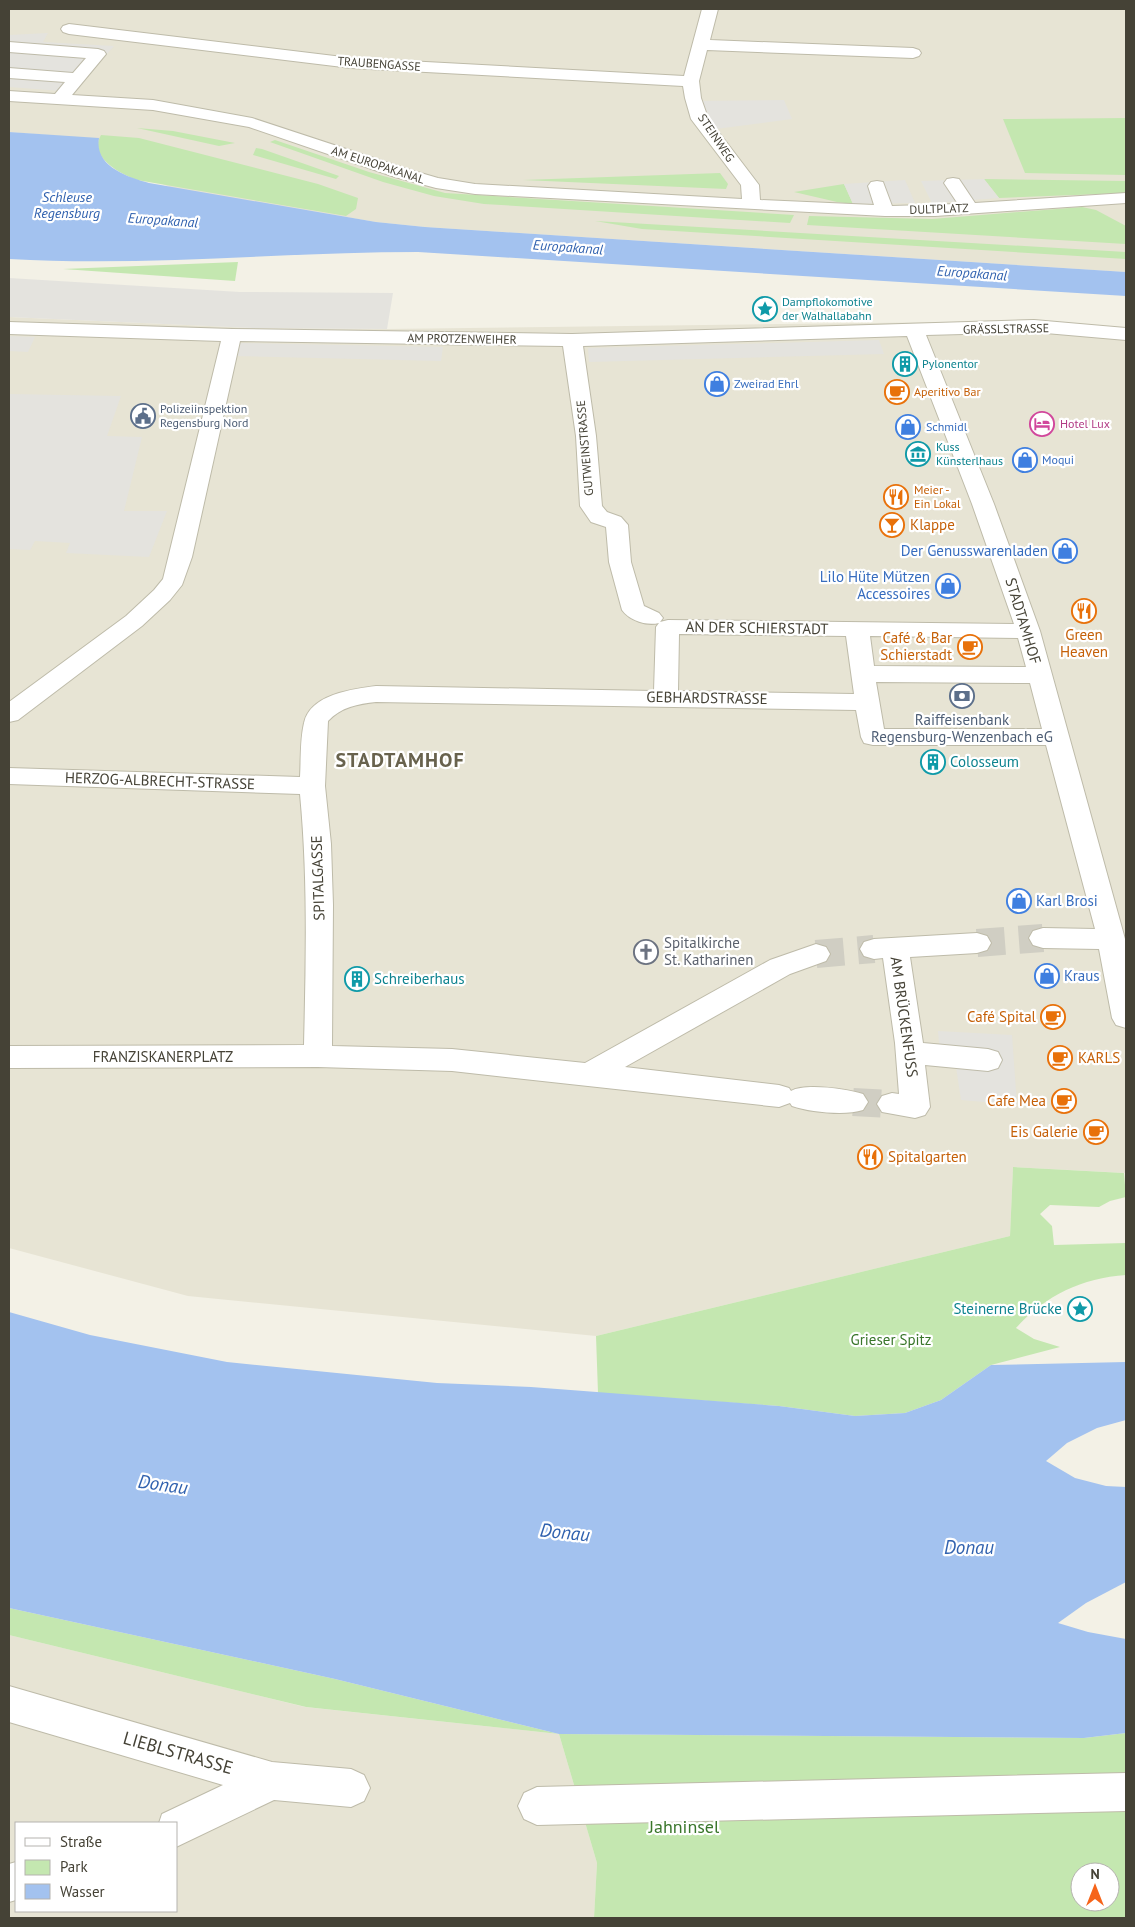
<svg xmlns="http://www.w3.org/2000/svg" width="1135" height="1927" font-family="'PT Sans',sans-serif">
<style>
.residential{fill:#e7e4d4;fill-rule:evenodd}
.green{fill:#c4e7b0;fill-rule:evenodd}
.parking{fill:#e4e3de}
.water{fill:#a3c2ef}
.pier{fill:#f3f1e6}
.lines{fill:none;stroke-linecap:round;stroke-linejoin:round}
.minor-tunnel{stroke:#d0cec3;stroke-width:28;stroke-dasharray:28 14;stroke-linecap:butt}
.minor-casing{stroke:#bebba9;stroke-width:2}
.minor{fill:#fff;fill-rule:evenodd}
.labels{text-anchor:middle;stroke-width:4.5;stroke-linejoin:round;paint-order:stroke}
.far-street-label{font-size:12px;fill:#454236;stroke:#fff}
.far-culture-label{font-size:12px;fill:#0d838f;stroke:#fff;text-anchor:start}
.far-shop-label{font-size:12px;fill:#366cbe;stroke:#fff;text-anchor:start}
.far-food-label{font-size:12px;fill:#c56008;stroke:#fff;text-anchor:start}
.far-service-label{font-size:12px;fill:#4e5e75;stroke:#fff;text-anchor:start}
.far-hotel-label{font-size:12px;fill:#b23c85;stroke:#fff;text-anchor:start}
.far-water-label{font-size:14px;font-style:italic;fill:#3162af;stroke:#fff}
.food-label{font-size:15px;fill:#c56008;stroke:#fff;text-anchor:end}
.shop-label{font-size:15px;fill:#366cbe;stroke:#fff;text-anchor:end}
.street-label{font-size:15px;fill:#454236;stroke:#fff}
.service-label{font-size:15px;fill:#4e5e75;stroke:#fff}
.culture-label{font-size:15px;fill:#0d838f;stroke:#fff;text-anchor:start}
.worship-label{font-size:15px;fill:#5b616d;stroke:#fff;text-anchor:start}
.park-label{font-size:15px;fill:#39762a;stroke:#fff}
.near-street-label{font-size:18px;fill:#454236;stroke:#fff}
.near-park-label{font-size:18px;fill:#39762a;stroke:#fff}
.near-water-label{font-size:19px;font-style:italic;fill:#3162af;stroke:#fff}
.district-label{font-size:20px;font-weight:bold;letter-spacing:1px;fill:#68624d;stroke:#fff}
</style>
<rect width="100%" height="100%" fill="#f3f1e6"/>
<g class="residential">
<polygon points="9,9 1126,9 1126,272 425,227 376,222 172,188 46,135 9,132"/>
<polygon points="9,317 253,328 387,329 1032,321 1126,328 1126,1173 1013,1167 1010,1236 596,1336 188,1296 9,1248"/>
<path d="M9 1635 305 1707 559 1734 597 1863 594 1918H9ZM16 1823H176V1911H16Z"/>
</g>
<g class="green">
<polygon points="1126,118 1126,175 1025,173 1003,119"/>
<polygon points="137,128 173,131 235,143 219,146"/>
<path d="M101 135 139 138 318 184 358 198 356 209 346 216 137 180C120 174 88 157 101 135Z"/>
<polygon points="275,140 369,172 445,193 794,215 790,223 484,204 434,196 383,182 270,142"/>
<polygon points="256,148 262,149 339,176 336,179 253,155"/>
<polygon points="720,173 728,184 726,189 523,180"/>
<polygon points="984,179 1126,181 1126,193 999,198"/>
<polygon points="844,184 853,204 837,202 794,192"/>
<polygon points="1082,207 1096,210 1126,226 1126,244 807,225 809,216 932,219"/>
<polygon points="595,221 1126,252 1126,259 642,229"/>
<polygon points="238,262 235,281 63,269"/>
<path d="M1013 1167 1124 1173 1126 1197 1110 1201 1099 1207 1050 1205 1040 1214 1052 1226 1054 1245 1126 1243V1275C1082 1278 1046 1295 1016 1328L1034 1339 1060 1347 991 1365 941 1400 905 1413 855 1416 779 1406 598 1393 596 1336 1010 1236Z"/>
<path d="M9 1608 335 1679 559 1734 1084 1738 1126 1733V1918H594L597 1863 559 1734 306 1707 9 1635ZM1080 1872H1110V1902H1080Z"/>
</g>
<g class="parking">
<polygon points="48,33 43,42 114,46 74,92 9,87 9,35"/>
<polygon points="784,100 792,119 708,130 694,101"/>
<polygon points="984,179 999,198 932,203 921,181"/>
<polygon points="905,180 915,203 853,204 844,184"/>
<polygon points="9,278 240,292 393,293 387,329 253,328 9,317"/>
<polygon points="9,336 35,337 28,352 9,351"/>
<polygon points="879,340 884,354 589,362 588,348"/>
<polygon points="237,343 443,347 441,361 233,356"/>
<polygon points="9,394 121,396 107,436 142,437 124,511 167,511 149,557 66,553 70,543 35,541 30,550 9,549"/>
<polygon points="938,1031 1012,1035 1017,1105 961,1100 956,1067 941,1065"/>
</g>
<g class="water">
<path d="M9 132 99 138C94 166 127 177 149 183L376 222 425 227 1126 272V296L418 252C282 252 145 267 9 259Z"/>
<polygon points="9,1312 90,1335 227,1362 437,1383 531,1387 779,1406 855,1416 905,1413 941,1400 991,1365 1126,1362 1126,1733 1084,1738 559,1734 335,1679 9,1608"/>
</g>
<g class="pier">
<polygon points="1126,1420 1126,1487 1106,1486 1075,1478 1046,1461 1067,1443 1097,1428"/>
<polygon points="1126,1582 1126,1639 1088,1632 1058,1623 1086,1603"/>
</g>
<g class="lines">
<g class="minor-tunnel">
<polyline points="977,943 1043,938"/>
<polyline points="816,954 874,949"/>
<polyline points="853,1102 892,1104"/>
</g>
<defs>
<g id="minor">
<polygon points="702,9 718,9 710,40 913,48 919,50 921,53 919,56 913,58 707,50 699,81 701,98 708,118 759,185 760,200 874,205 868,186 871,182 877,181 883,182 892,206 958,204 944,183 947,179 953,178 959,179 975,203 1126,193 1126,203 935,216 885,216 475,194 436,188 395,177 249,127 153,110 9,101 9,91 55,94 65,82 9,78 9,68 73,73 86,58 9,52 9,42 98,49 104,51 106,54 72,95 153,100 252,118 407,169 438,178 475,184 742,199 741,185 691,119 685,98 683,86 351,68 69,34 63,32 61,29 63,26 69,24 351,58 684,76"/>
<path d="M1034 320 1126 328V340L1034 332 926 335 994 504 1040 631 1125 939 1126 1028 1116 1025 1112 1018 1099 949 1043 948 1033 945 1029 938 1033 931 1043 928 1095 929 1046 745H873L864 743 861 737 856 710 376 702C358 704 341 707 328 721L325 786 331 844 333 905 332 1046 452 1049 585 1063 770 960 816 944 826 947 830 954 826 961 790 974 625 1067 779 1085 789 1088 791 1091C805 1083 847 1089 863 1094L868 1102 863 1110C845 1116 810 1112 792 1106L790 1103 779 1107 452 1071 318 1067 9 1068V1046L304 1045C306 961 308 878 300 794L9 784V768L300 777C301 760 300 740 304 723 310 694 353 689 376 686L654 691 656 627 659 623C647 626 630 621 622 610L609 562 606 527 591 522 580 506 576 436 563 346 240 341 192 557 182 585 170 600 142 626 18 720 9 722V702L126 616 154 590 163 579 221 341 9 334V322L232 329 572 334ZM907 336 972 504 1014 624 668 620 660 622 663 618 659 613 644 606 631 562 628 525 621 517 607 512 602 506 596 436 583 346ZM679 634 846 636 854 694 678 691ZM870 636 1018 638 1026 667 874 666ZM876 682 1030 683 1042 729H884Z"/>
<polygon points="977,933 987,936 991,943 987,950 977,953 910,957 923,1043 988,1049 998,1052 1002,1060 998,1068 988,1071 925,1065 930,1107 925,1115 915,1118 882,1112 877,1104 882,1096 892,1093 899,1094 895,1043 883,958 874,959 864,956 860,949 864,942 874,939"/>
<polygon points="9,1686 272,1762 351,1769 364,1775 370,1788 364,1801 351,1807 274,1800 176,1847 176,1823 159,1823 162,1814 223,1785 9,1722"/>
<polygon points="1126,1773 1126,1811 537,1825 524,1819 518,1806 524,1793 537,1787"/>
<polygon points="16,1862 16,1900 9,1902 9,1864"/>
</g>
</defs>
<use href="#minor" class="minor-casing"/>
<use href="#minor" class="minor"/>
</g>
<defs>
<symbol id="sight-ring" viewBox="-11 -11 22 22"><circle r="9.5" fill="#fff" stroke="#0f9aa8" stroke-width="1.5"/><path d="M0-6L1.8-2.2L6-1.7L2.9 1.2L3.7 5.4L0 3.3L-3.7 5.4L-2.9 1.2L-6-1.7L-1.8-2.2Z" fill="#0f9aa8"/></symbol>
<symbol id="building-ring" viewBox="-11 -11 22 22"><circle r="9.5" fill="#fff" stroke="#0f9aa8" stroke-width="1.5"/><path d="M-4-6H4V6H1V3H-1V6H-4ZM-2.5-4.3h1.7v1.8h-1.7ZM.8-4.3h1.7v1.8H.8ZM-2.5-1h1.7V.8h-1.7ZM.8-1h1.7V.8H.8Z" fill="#0f9aa8"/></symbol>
<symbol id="shop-ring" viewBox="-11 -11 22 22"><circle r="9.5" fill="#fff" stroke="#3f7fe0" stroke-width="1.5"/><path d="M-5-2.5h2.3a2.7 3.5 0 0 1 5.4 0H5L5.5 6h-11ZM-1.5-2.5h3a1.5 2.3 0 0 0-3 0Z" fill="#3f7fe0"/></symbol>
<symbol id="cafe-ring" viewBox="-11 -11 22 22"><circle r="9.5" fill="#fff" stroke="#e8710a" stroke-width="1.5"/><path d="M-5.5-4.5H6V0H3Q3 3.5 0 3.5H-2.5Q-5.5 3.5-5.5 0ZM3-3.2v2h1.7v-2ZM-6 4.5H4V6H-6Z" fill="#e8710a"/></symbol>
<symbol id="civic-ring" viewBox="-11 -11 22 22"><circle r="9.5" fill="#fff" stroke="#5c6f8a" stroke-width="1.5"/><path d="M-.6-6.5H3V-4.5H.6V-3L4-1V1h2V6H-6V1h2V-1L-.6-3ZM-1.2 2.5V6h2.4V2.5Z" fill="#5c6f8a"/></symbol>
<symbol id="hotel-ring" viewBox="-11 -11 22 22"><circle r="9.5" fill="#fff" stroke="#d1479c" stroke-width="1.5"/><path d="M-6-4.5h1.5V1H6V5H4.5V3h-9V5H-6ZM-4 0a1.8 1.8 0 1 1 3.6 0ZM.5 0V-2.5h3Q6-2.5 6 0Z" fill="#d1479c"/></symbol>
<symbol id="museum-ring" viewBox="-11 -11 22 22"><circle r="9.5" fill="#fff" stroke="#0f9aa8" stroke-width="1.5"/><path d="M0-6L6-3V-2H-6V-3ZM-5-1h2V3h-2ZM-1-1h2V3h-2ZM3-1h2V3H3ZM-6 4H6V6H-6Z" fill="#0f9aa8"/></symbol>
<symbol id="restaurant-ring" viewBox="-11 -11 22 22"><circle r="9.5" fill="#fff" stroke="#e8710a" stroke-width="1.5"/><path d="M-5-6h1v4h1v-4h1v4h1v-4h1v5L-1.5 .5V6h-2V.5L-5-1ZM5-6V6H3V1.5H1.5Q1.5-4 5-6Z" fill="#e8710a"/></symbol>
<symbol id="bar-ring" viewBox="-11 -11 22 22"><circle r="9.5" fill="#fff" stroke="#e8710a" stroke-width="1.5"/><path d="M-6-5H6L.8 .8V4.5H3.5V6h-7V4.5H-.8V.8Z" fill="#e8710a"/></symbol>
<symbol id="bank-ring" viewBox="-11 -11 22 22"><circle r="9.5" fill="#fff" stroke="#5c6f8a" stroke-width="1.5"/><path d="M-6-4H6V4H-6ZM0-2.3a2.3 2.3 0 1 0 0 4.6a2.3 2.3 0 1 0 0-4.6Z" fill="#5c6f8a"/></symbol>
<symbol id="church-ring" viewBox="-11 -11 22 22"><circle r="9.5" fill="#fff" stroke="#6b7280" stroke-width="1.5"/><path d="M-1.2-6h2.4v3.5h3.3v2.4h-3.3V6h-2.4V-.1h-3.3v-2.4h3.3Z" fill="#6b7280"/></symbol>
</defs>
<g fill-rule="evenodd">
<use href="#sight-ring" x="751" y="295" width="28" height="28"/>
<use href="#building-ring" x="891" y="350" width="28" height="28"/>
<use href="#shop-ring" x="703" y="370" width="28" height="28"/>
<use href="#cafe-ring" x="883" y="378" width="28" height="28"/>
<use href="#civic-ring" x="129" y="402" width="28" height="28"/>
<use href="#hotel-ring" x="1028" y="410" width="28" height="28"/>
<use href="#shop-ring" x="894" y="413" width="28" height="28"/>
<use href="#museum-ring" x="904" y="440" width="28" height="28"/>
<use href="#shop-ring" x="1011" y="446" width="28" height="28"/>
<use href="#restaurant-ring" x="882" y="483" width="28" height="28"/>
<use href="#bar-ring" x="878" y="511" width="28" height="28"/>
<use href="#shop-ring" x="1051" y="537" width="28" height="28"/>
<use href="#shop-ring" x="934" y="572" width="28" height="28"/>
<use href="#restaurant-ring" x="1070" y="597" width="28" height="28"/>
<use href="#cafe-ring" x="956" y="633" width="28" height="28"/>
<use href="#bank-ring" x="948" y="682" width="28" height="28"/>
<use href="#building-ring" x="919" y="748" width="28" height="28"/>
<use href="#shop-ring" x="1005" y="887" width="28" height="28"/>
<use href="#church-ring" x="632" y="938" width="28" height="28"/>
<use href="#shop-ring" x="1033" y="962" width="28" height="28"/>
<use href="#building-ring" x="343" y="965" width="28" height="28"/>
<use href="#cafe-ring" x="1039" y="1003" width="28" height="28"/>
<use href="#cafe-ring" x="1046" y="1044" width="28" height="28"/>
<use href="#cafe-ring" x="1050" y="1087" width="28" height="28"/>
<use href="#cafe-ring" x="1082" y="1118" width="28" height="28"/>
<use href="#restaurant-ring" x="856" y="1143" width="28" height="28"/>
<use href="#sight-ring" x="1066" y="1295" width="28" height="28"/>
</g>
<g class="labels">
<g class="far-street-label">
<text transform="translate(379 64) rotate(4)" y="4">TRAUBENGASSE</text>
<text transform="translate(716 138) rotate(56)" y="4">STEINWEG</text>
<text transform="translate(378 165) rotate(18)" y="4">AM EUROPAKANAL</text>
<text transform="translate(939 209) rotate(-2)" y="4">DULTPLATZ</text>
<text transform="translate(1006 329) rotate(-1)" y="4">GRÄSSLSTRASSE</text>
<text transform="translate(462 339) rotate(1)" y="4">AM PROTZENWEIHER</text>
<text transform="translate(585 448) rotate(-95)" y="4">GUTWEINSTRASSE</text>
</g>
<g class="far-culture-label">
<text x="782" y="306">Dampflokomotive<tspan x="782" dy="14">der Walhallabahn</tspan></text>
<text x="922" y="368">Pylonentor</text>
<text x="936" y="451">Kuss<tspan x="936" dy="14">Künsterlhaus</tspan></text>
</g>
<g class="far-shop-label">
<text x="734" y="388">Zweirad Ehrl</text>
<text x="926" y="431">Schmidl</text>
<text x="1042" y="464">Moqui</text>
</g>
<g class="far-food-label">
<text x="914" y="396">Aperitivo Bar</text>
<text x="914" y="494">Meier -<tspan x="914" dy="14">Ein Lokal</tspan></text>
</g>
<g class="far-service-label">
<text x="160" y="413">Polizeiinspektion<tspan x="160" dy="14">Regensburg Nord</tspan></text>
</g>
<g class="far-hotel-label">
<text x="1060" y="428">Hotel Lux</text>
</g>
<g class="far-water-label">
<text x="67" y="202">Schleuse<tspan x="67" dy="16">Regensburg</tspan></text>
<text transform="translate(163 220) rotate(4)" y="5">Europakanal</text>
<text transform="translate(568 247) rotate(4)" y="5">Europakanal</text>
<text transform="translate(972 273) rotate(4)" y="5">Europakanal</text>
</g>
<g class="food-label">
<text x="910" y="530" text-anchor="start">Klappe</text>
<text x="1084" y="640" text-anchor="middle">Green<tspan x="1084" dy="17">Heaven</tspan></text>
<text x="952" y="643">Café &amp; Bar<tspan x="952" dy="17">Schierstadt</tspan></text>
<text x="1036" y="1022">Café Spital</text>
<text x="1078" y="1063" text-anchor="start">KARLS</text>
<text x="1046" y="1106">Cafe Mea</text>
<text x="1078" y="1137">Eis Galerie</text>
<text x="888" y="1162" text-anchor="start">Spitalgarten</text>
</g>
<g class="shop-label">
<text x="1048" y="556">Der Genusswarenladen</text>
<text x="930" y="582">Lilo Hüte Mützen<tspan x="930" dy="17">Accessoires</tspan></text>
<text x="1036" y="906" text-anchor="start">Karl Brosi</text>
<text x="1064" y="981" text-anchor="start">Kraus</text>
</g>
<g class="street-label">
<text transform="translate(1023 621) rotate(73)" y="5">STADTAMHOF</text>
<text transform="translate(757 628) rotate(1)" y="5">AN DER SCHIERSTADT</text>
<text transform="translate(707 698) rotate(1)" y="5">GEBHARDSTRASSE</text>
<text transform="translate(160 781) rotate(2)" y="5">HERZOG-ALBRECHT-STRASSE</text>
<text transform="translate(318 878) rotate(-92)" y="5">SPITALGASSE</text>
<text transform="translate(904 1017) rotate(82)" y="5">AM BRÜCKENFUSS</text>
<text x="163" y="1062">FRANZISKANERPLATZ</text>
</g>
<g class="service-label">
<text x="962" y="725">Raiffeisenbank<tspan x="962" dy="17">Regensburg-Wenzenbach eG</tspan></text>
</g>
<g class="culture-label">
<text x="950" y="767">Colosseum</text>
<text x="374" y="984">Schreiberhaus</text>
<text x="1062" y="1314" text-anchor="end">Steinerne Brücke</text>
</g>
<g class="worship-label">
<text x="664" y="948">Spitalkirche<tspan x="664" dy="17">St. Katharinen</tspan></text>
</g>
<g class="park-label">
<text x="891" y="1345">Grieser Spitz</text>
</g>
<g class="near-street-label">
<text transform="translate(178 1753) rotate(16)" y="6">LIEBLSTRASSE</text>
</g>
<g class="near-park-label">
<text x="684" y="1833">Jahninsel</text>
</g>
<g class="near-water-label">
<text transform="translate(163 1484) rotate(8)" y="7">Donau</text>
<text transform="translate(565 1532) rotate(6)" y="7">Donau</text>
<text x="969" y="1554">Donau</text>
</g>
<g class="district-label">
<text x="400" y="767">STADTAMHOF</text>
</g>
</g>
<rect width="1135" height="1927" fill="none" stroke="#454236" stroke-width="20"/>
<rect x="15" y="1822" width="162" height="90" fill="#ffffff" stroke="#b5b3af"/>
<rect x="25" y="1838" width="25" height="8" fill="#ffffff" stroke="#b5b3af"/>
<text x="60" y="1847" font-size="15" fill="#454236">Straße</text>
<rect x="25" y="1860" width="25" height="15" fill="#c4e7b0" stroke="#b5b3af"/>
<text x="60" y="1872" font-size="15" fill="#454236">Park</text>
<rect x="25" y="1884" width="25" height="15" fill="#a3c2ef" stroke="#b5b3af"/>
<text x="60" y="1897" font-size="15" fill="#454236">Wasser</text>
<g transform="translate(1095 1887)"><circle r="24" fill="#ffffff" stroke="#b5b3af"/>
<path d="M0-4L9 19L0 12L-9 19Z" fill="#f6641a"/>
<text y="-8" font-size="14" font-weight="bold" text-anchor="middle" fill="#454236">N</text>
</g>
</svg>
